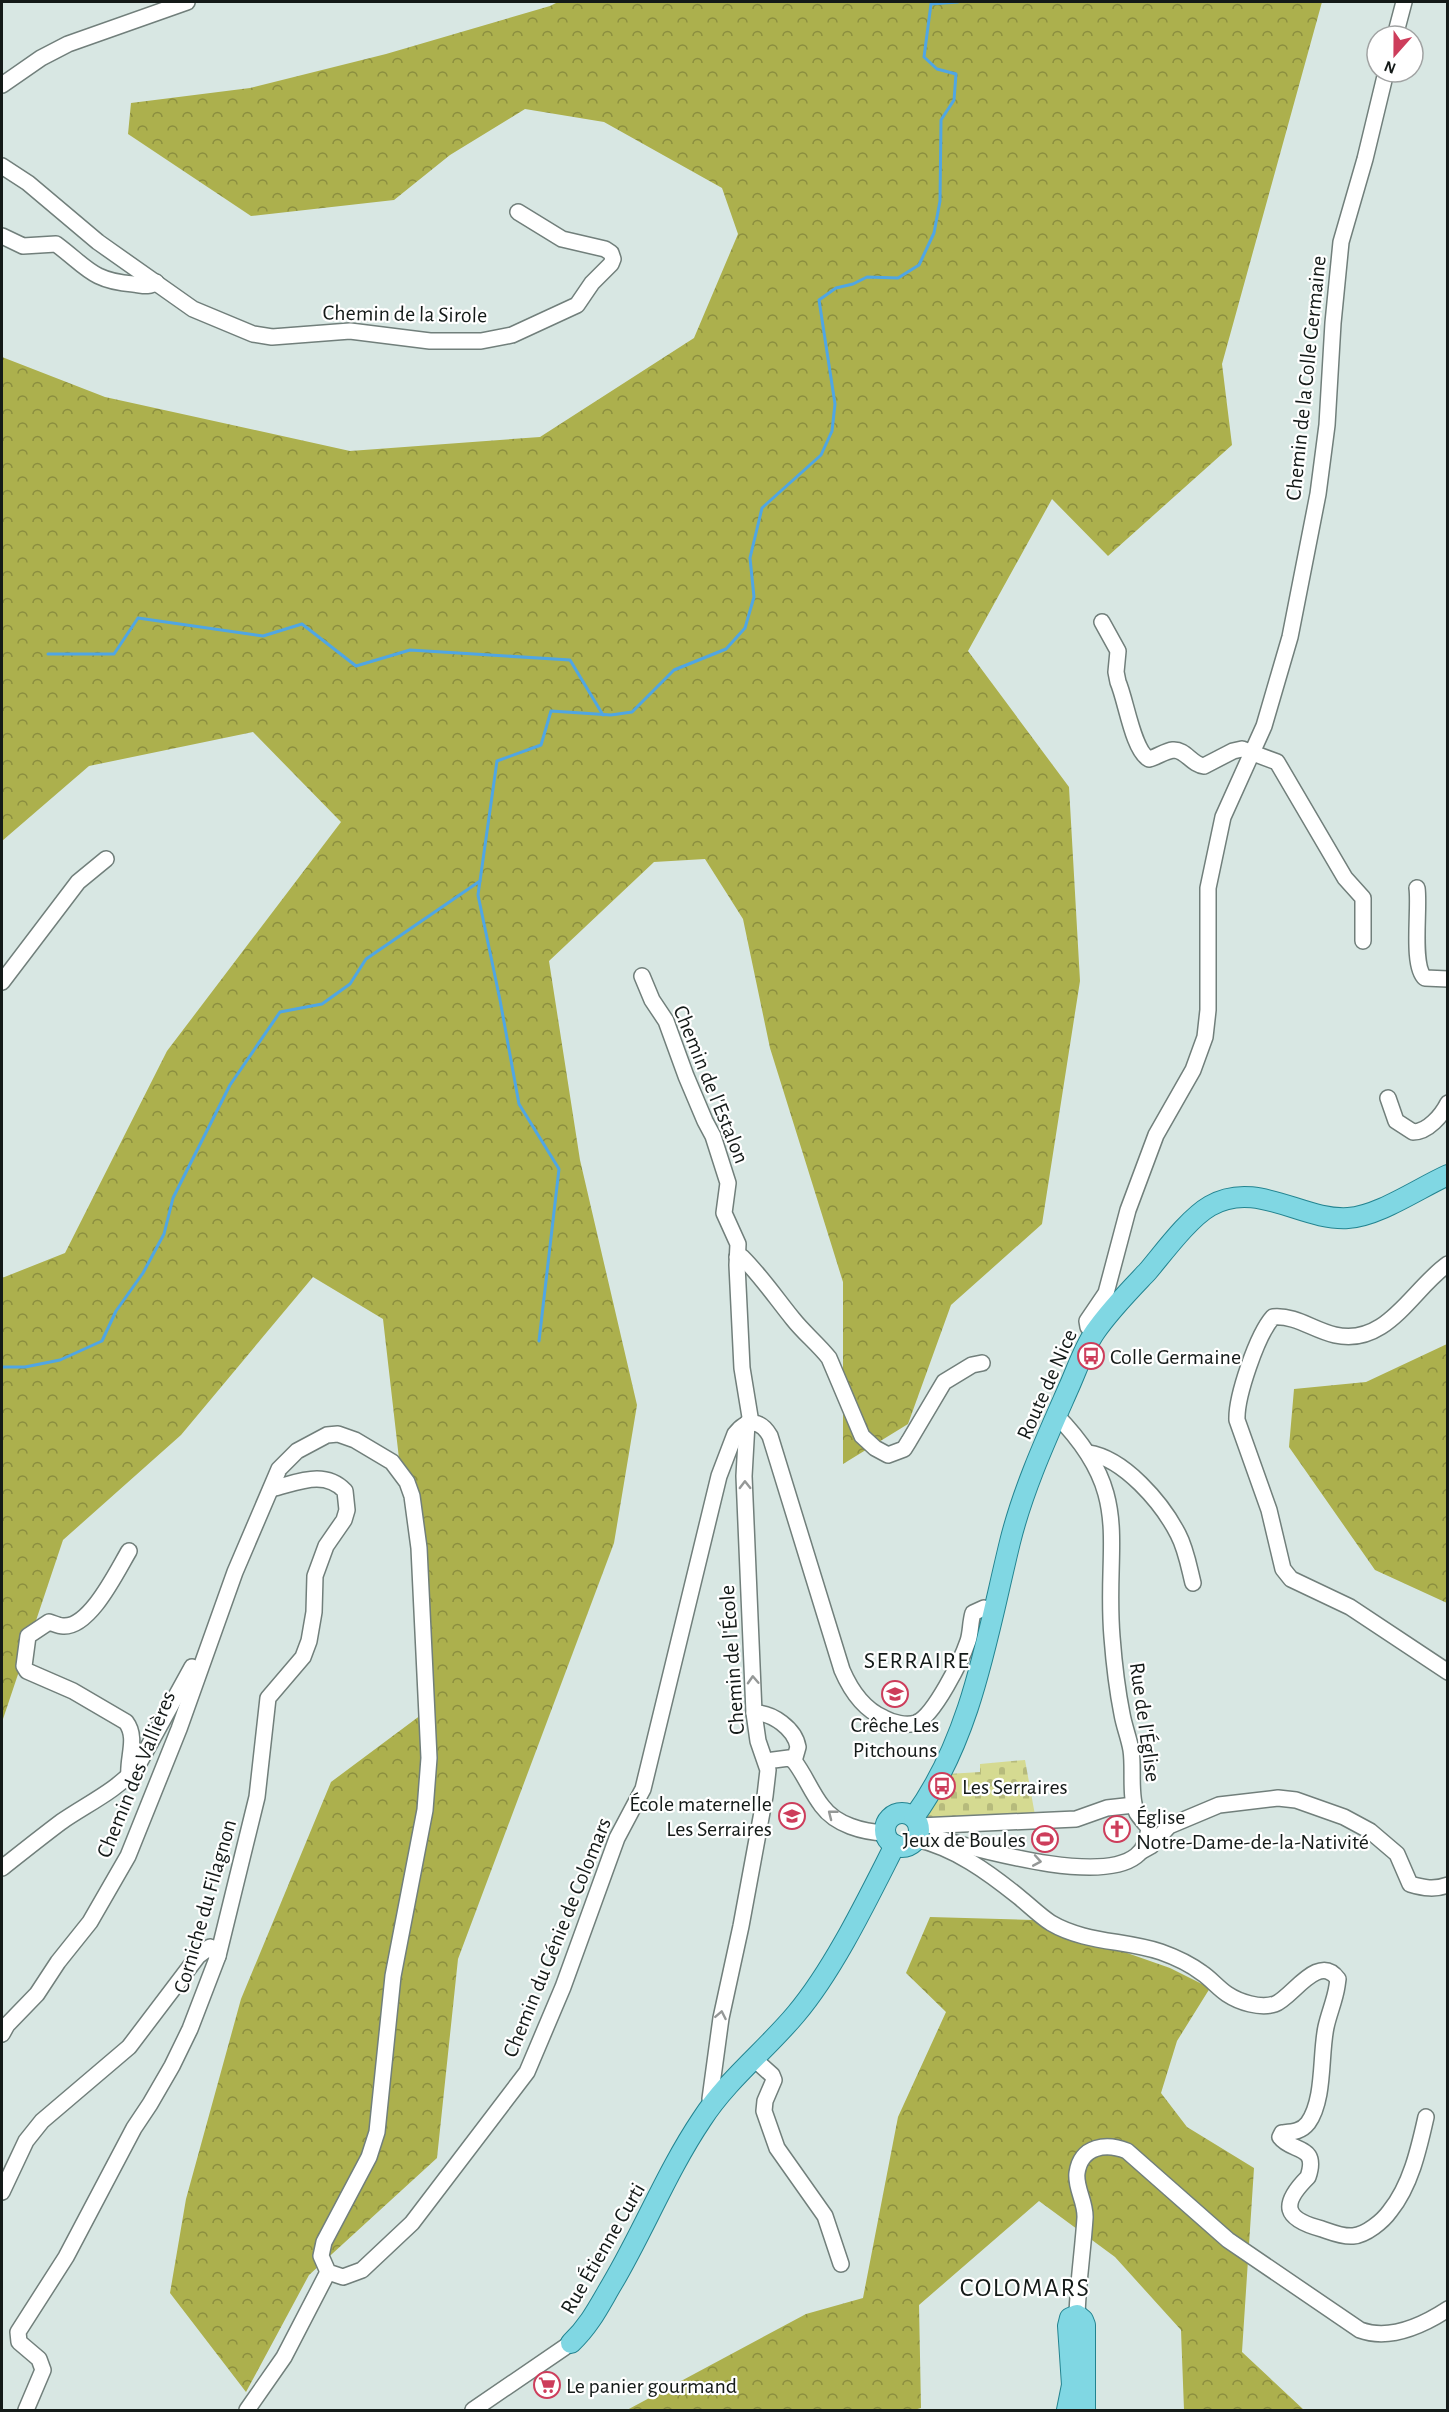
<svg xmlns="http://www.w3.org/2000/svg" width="1449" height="2412" font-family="'Alegreya Sans',sans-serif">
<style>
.forest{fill:url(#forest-crowns)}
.cemetery{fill:url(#cemetery-stones)}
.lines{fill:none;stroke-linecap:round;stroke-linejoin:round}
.stream{stroke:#50a6e3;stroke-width:3}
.minor-casing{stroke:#717f7b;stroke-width:18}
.major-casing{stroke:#238490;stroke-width:22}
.minor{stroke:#fff;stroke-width:15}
.major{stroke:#80d7e3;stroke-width:20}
.oneway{stroke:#959897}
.labels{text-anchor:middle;stroke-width:4.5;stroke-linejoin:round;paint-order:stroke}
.street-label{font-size:22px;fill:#141a18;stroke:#fff}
.poi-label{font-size:22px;fill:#141a18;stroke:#fff;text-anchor:start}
.neighbourhood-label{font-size:24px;letter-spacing:1.5px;fill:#141a18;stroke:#fff}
.quarter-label{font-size:26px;letter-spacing:1.5px;fill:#141a18;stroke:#fff}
</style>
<defs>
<pattern id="forest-crowns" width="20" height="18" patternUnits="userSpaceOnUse" patternTransform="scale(1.5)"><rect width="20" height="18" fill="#acb04d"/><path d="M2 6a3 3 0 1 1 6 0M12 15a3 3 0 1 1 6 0" fill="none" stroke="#8b8e3f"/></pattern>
<pattern id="cemetery-stones" width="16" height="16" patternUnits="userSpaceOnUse" patternTransform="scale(1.5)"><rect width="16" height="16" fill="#d5da91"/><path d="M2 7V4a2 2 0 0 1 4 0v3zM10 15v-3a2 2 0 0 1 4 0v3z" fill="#b6ba7c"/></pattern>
</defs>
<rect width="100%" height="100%" fill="#d8e7e3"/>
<g class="forest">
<polygon points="558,2 1322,2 1222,364 1232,445 1108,556 1052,499 968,651 1069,787 1080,981 1042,1224 951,1305 908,1424 843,1464 843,1282 770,1048 743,919 705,859 654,862 549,961 580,1160 637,1405 614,1543 458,1959 437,2158 309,2275 246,2392 170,2293 186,2199 241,1999 331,1782 433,1706 401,1476 383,1319 313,1277 181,1435 63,1540 2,1722 2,1278 65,1253 167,1051 341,822 253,732 89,766 2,841 2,357 105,397 350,451 540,437 694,338 738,234 722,188 604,122 525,109 450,155 394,200 251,216 128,134 131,103 250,88 386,54 550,6"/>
<polygon points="1447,1344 1447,1603 1375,1570 1289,1447 1294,1389 1366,1382"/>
<polygon points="930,1917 1033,1920 1170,1968 1210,1988 1177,2041 1161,2093 1187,2127 1254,2168 1242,2352 1304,2410 1184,2410 1181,2330 1115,2257 1039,2201 919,2305 921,2408 914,2410 627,2410 806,2314 863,2298 898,2117 946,2012 906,1973"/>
</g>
<polygon class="cemetery" points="1025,1760 1035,1815 926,1820 925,1818 948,1774 980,1772 980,1764"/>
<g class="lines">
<g class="stream">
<polyline points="48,654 114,654 138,618 263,636 302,624 356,666 410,650 570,660 603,715"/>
<polyline points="539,1341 559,1169 519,1104 500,1000 478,895 497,761 541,745 551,711 611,715 632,712 674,670 726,649 745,628 754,597 750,558 762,508 821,455 832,431 835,404 819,300 836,288 853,284 867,277 898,278 919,265 934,233 940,201 941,120 954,100 956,74 937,69 924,57 931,4 958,2"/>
<polyline points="2,1367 25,1367 60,1360 102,1341 116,1311 143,1273 164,1234 173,1198 230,1085 280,1012 322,1004 350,984 366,959 480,881"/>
</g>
<defs>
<g id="minor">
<polyline points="1395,36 1404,2"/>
<polyline points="2,85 41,58 68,44 187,2"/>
<polyline points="2,166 28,183 98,242 193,309 253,334 272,337 350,331 430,341 481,341 512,335 577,305 592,283 611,264 613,259 611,253 605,249 562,239 518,212"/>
<path d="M2 236 23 246 56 244C87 267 92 281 133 284 142 285 149 288 156 282"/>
<path d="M1102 622 1118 651 1116 672 1118 682C1126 700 1133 751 1149 759 1157 757 1165 751 1173 750 1185 749 1192 765 1204 766L1233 751 1242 749 1277 762 1345 878 1363 898V941"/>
<path d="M1417 888C1420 908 1411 966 1425 978L1448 979"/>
<polyline points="642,976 652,1000 666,1021 686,1076 705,1121 713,1136 728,1183 724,1213 738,1244 737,1265 742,1368 751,1423"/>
<polyline points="2,982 78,882 106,859"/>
<path d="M1388 1098 1396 1121 1413 1132C1428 1132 1442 1115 1448 1103"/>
<path d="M737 1257H742C761 1276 776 1298 793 1319 804 1333 818 1344 829 1358L862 1436 875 1448 888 1455 904 1449 909 1441 944 1382 972 1365 982 1363"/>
<path d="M1448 1264C1412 1289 1387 1347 1335 1335 1313 1330 1296 1315 1273 1317 1257 1335 1236 1397 1237 1420L1269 1510 1283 1569 1291 1579 1350 1607 1448 1672"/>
<polyline points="1094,1333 1088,1327 1087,1321 1106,1293 1128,1210 1156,1135 1193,1070 1205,1037 1208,1010 1208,888 1223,817 1264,726 1290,637 1318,494 1327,425 1333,323 1341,242 1365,159 1386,72"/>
<path d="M1088 1453C1124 1458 1162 1503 1178 1534 1186 1549 1189 1567 1193 1583"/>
<path d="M129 1551C117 1571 90 1628 63 1626 58 1626 53 1623 49 1622L28 1636 24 1666 27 1671 73 1691 126 1722C138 1738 127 1758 129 1776"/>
<path d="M754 1713C772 1712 795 1729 798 1747L794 1761"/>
<path d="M766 1761 789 1758 794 1761C805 1775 811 1792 822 1806 836 1825 863 1832 885 1833"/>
<polyline points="919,1826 1076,1819 1107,1808 1134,1805"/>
<path d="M936 1838C979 1849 1099 1885 1136 1856 1146 1848 1147 1839 1149 1828 1145 1823 1140 1818 1137 1813 1129 1798 1134 1768 1131 1750 1129 1738 1124 1726 1122 1714 1117 1689 1114 1663 1112 1637 1104 1541 1135 1495 1056 1415"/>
<path d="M916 1839C955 1848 988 1872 1019 1897 1029 1905 1040 1916 1051 1923 1085 1943 1125 1940 1161 1952 1175 1957 1190 1964 1202 1973 1211 1979 1218 1988 1227 1994 1239 2002 1260 2009 1275 2004 1292 1998 1318 1952 1338 1979L1337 1986C1335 2000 1329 2013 1326 2027 1320 2055 1325 2099 1308 2123 1301 2132 1292 2132 1282 2133L1280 2137C1292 2153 1319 2144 1308 2177 1280 2205 1284 2219 1322 2229 1331 2232 1342 2237 1353 2236 1366 2235 1383 2221 1390 2211 1411 2185 1419 2148 1426 2117"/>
<path d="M1142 1851 1151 1846 1169 1826 1219 1805 1278 1798 1296 1800 1344 1817 1370 1831 1397 1854 1410 1884C1424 1888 1434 1890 1448 1885"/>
<path d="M2 1868C21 1853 41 1837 61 1822 87 1804 116 1791 137 1767L192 1667"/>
<path d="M2 2034 7 2025 37 1994 58 1962 90 1922 128 1856 179 1729 235 1572 279 1469 297 1451 327 1435 338 1434 355 1440 392 1462 407 1482 412 1496 419 1548 429 1758 425 1810 393 1976 377 2132 369 2157 324 2242 321 2256 328 2272 343 2277 362 2270 412 2223 527 2072 563 1987 617 1838 643 1789 719 1476 735 1434C747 1418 761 1420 770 1436L842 1670C851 1691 863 1709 884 1718 893 1723 906 1726 916 1723 934 1716 962 1659 968 1641 971 1632 970 1623 973 1613L984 1608 994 1610"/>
<polyline points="753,2058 772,2075 774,2080 765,2101 764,2111 777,2148 825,2216 841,2264"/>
<polyline points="713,2104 710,2099 721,2018 741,1926 765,1796 768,1770 758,1741 754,1713 744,1476 747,1423"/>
<polyline points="2,2192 26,2141 42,2121 129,2047 198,1956 210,1947 218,1956"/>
<path d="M1077 2315C1078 2282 1083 2250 1085 2218 1086 2202 1075 2188 1077 2173 1081 2145 1107 2143 1127 2151L1228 2240 1360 2330C1390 2341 1422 2326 1448 2309"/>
<path d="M26 2410 43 2370 39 2359 19 2342 18 2332 66 2257 134 2128 150 2104 172 2066 190 2029 218 1956 257 1797 268 1698 303 1657 309 1641 314 1612 315 1576 326 1546 344 1520 347 1510 345 1491C324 1469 297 1483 271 1489"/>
<polyline points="247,2410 284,2357 328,2272"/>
<polyline points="473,2410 571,2343"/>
</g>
<g id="major">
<circle cx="902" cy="1830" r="17"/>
<path d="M914 1817C972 1737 987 1636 1010 1542 1023 1489 1047 1437 1069 1387 1077 1369 1084 1348 1095 1332 1110 1310 1130 1290 1148 1271 1164 1252 1189 1218 1210 1206 1256 1179 1302 1221 1348 1218 1379 1216 1419 1188 1448 1175"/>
<path d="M571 2343C590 2325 599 2306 612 2284 644 2230 667 2171 702 2119 728 2079 766 2050 796 2014 834 1969 868 1898 895 1845"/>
<polyline points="1067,2410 1072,2385 1068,2326 1070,2318 1077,2315 1083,2320 1085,2325 1085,2410"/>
</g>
</defs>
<use href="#minor" class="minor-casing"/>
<use href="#major" class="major-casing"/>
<use href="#minor" class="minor"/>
<use href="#major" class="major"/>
</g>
<defs><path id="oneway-chevron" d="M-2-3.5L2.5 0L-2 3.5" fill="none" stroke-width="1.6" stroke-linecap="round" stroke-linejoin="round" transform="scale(1.5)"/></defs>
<g class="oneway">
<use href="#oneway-chevron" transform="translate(745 1485) rotate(-91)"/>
<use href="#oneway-chevron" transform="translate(753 1680) rotate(-93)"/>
<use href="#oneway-chevron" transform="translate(832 1814) rotate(-142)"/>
<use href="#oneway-chevron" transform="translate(1037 1861) rotate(10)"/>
<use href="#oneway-chevron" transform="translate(721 2015) rotate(-79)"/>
</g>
<defs>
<symbol id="bus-ring" viewBox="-11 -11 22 22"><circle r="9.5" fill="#fff" stroke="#cd3d5b" stroke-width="1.5"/><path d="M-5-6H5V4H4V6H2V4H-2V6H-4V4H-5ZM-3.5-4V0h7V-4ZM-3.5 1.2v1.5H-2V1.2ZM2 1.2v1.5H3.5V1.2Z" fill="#cd3d5b"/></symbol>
<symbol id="school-ring" viewBox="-11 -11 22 22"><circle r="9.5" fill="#fff" stroke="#cd3d5b" stroke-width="1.5"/><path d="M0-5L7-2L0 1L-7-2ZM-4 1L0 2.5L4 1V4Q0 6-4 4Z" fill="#cd3d5b"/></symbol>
<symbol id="church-ring" viewBox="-11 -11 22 22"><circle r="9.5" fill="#fff" stroke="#cd3d5b" stroke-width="1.5"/><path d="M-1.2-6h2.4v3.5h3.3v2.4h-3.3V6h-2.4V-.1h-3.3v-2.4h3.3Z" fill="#cd3d5b"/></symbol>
<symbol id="stadium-ring" viewBox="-11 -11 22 22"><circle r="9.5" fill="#fff" stroke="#cd3d5b" stroke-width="1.5"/><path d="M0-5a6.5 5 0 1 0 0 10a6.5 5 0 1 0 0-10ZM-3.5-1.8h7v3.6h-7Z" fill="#cd3d5b"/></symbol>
<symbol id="supermarket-ring" viewBox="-11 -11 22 22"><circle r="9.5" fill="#fff" stroke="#cd3d5b" stroke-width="1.5"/><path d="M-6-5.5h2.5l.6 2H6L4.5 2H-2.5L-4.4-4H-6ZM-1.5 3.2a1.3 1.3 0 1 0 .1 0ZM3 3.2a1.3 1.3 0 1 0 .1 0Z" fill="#cd3d5b"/></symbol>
</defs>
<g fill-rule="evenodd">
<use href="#bus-ring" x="1076" y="1341" width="30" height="30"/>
<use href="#school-ring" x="880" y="1679" width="30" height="30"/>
<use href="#bus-ring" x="927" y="1771" width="30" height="30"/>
<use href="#school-ring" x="777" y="1801" width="30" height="30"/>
<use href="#church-ring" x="1102" y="1814" width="30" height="30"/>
<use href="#stadium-ring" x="1030" y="1824" width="30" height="30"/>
<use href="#supermarket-ring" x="532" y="2370" width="30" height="30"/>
</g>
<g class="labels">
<g class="street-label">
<text transform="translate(405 313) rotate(1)" y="8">Chemin de la Sirole</text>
<text transform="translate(1305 378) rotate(-84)" y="8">Chemin de la Colle Germaine</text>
<text transform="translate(712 1084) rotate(68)" y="8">Chemin de l'Estalon</text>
<text transform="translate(1046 1384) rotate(-66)" y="8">Route de Nice</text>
<text transform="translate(731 1660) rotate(-94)" y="8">Chemin de l'École</text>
<text transform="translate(1146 1722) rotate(82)" y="8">Rue de l'Église</text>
<text transform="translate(135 1774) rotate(-68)" y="8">Chemin des Vallières</text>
<text transform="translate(204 1906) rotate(-74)" y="8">Corniche du Filagnon</text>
<text transform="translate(556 1937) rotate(-68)" y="8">Chemin du Génie de Colomars</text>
<text transform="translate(602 2248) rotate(-60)" y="8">Rue Étienne Curti</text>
</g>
<g class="poi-label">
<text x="1110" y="1364">Colle Germaine</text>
<text x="895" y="1732" text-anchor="middle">Crêche Les<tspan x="895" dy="25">Pitchouns</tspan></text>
<text x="962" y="1794">Les Serraires</text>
<text x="772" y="1811" text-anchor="end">École maternelle<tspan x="772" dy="25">Les Serraires</tspan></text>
<text x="1136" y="1824">Église<tspan x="1136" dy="25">Notre-Dame-de-la-Nativité</tspan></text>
<text x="1026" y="1847" text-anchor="end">Jeux de Boules</text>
<text x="566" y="2393">Le panier gourmand</text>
</g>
<g class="neighbourhood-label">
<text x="917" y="1668">SERRAIRE</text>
</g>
<g class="quarter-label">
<text x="1025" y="2296">COLOMARS</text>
</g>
</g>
<rect width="1449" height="2412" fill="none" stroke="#141a18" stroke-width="6"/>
<g transform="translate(1395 54) rotate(201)"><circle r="28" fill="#ffffff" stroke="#a1a3a3" stroke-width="1.5"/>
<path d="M0-4.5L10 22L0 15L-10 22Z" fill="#cd3d5b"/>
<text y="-9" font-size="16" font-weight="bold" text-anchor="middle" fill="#141a18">N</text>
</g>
</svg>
